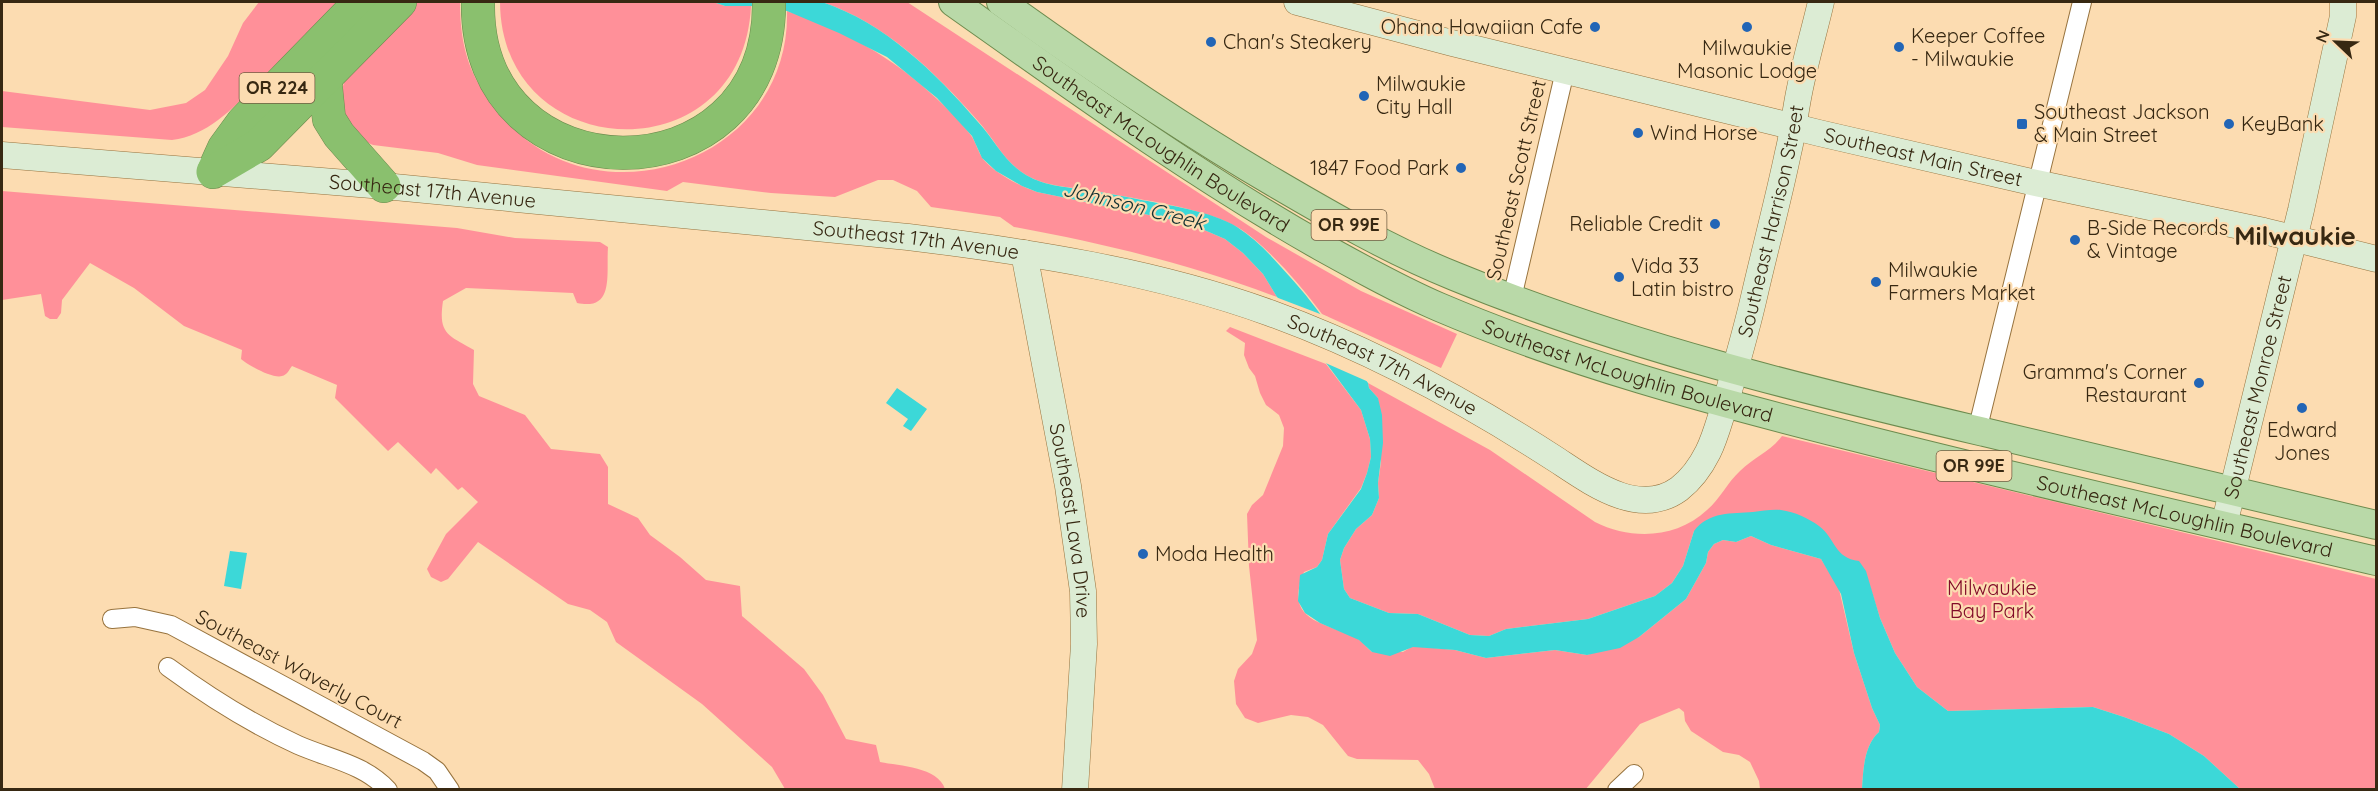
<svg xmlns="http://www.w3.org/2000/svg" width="2378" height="791" font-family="Quicksand,sans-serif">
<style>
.green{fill:#ff9099}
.water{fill:#3cd8d8}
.pier{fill:#fcdcb1}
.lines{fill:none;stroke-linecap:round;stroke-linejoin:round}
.street-casing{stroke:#97733e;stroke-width:20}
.secondary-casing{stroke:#97733e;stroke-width:27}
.primary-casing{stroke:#6d8b4e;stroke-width:30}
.highway-casing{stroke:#6d8b4e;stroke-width:34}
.street{stroke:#fff;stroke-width:18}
.secondary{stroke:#dcecd4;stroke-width:26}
.primary{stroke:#b9d9a8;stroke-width:28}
.highway{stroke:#8ac06e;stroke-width:33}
.poi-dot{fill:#2265b6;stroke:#fcdcb1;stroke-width:2}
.labels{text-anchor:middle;stroke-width:4.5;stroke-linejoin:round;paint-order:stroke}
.shield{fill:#fcdcb1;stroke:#725e42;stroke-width:1.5}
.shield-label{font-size:18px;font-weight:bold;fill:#372812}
.poi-label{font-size:20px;fill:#372812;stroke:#fcdcb1;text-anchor:start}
.street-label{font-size:20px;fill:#372812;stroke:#fcdcb1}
.park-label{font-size:20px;fill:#820b29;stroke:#fcdcb1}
.water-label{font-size:21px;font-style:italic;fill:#133333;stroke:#fcdcb1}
.district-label{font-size:26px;font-weight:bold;fill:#372812;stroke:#fcdcb1}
</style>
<rect width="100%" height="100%" fill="#fcdcb1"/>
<g class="green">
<path d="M259 2H341C317 24 294 47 271 69 243 97 214 135 172 140L2 127V91L150 110 186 103 205 90 228 56 243 23Z"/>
<path d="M415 2H460C460 50 471 81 503 118 601 228 791 159 787 11 842 29 894 58 936 98 948 109 960 121 970 134 976 142 978 152 983 159 996 174 1018 185 1037 192L1188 223 1225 239 1243 253 1263 274 1277 297C1189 264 1106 244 1014 227L1000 217 931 207 917 191 893 180H878L835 197 771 193 683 182 667 191 477 165 438 153 373 145 366 142 345 122 342 89 345 80Z"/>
<path d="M500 2H713L725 6H751C743 176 501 166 500 2Z"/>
<path d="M822 2H907L1266 237 1361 291 1457 334 1441 368 1322 314C1302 287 1266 244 1237 227 1202 207 1140 200 1101 192 1076 187 1048 188 1026 175 1004 162 995 140 978 121 935 72 885 23 822 2Z"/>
<path d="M2 191 457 228 515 238 600 242 608 247C606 274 615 311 577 303L573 293 466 288 443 301C438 334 448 335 474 350L473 384 479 396 525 415 551 449 600 454 608 467V504L638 518 650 535 680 557 706 580 740 586 742 616 804 669 823 695 846 739 876 745 880 762C900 766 938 767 945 789H785L772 767 702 704 616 642 607 622 590 610 568 604 478 542 448 579 441 582 431 577 427 569 446 534 478 502 462 487 458 490 436 468 431 474 398 442 388 451 335 398 337 385 292 366C289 370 287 375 282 376 273 379 248 365 241 359L242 350 184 326 134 288 90 263 62 300 61 313 57 319H50L45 316 41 294 2 300Z"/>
<path d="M1230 327 1326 364 1361 410 1370 439 1371 457 1367 473 1361 488 1328 534 1322 560 1317 567 1304 572C1283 623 1325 621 1358 639 1363 642 1367 648 1372 652H1403L1413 646 1455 650 1486 658 1555 650 1587 655 1639 637 1686 599 1706 563 1708 552 1714 544 1723 540 1736 542 1751 536 1771 545 1821 559 1829 572 1825 555 1743 519 1694 531 1683 566 1672 583 1655 596 1588 619 1506 629 1489 636 1470 635 1418 614 1389 613 1350 598 1344 589 1340 560 1344 548 1356 529 1372 515 1379 498 1378 483 1381 462 1378 398 1369 388 1368 383 1490 450 1595 522C1631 540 1676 539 1707 510 1720 499 1727 483 1740 471 1754 457 1769 453 1782 436L2376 579V789H2240L2204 756 2169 734 2124 717 2093 707 1948 711 1917 687 1895 653 1880 618 1868 580 1839 589 1854 653 1872 708 1880 725 1879 732C1864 745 1863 771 1862 789H1760L1759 781 1750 762 1739 755 1723 752 1691 731 1685 721 1684 712 1679 708 1640 724 1585 790 1435 789 1429 774 1418 760 1357 759 1348 756 1323 725 1308 717 1291 715 1258 723 1245 718 1236 704 1234 681 1238 669 1252 654 1257 640 1249 566 1247 514 1252 505 1263 495 1283 446 1284 428 1279 415 1266 405 1260 393 1255 376 1249 368 1244 355 1245 343 1226 331Z"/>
</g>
<g class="water">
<path d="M713 2H822C885 23 935 72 978 122 995 140 1004 162 1026 175 1046 187 1070 187 1092 191 1107 193 1122 196 1137 199 1167 205 1211 211 1237 227 1254 238 1268 252 1281 267 1316 304 1340 341 1368 383L1369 388 1378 398 1382 415 1383 443 1378 483 1379 498 1372 515 1356 529 1344 548 1340 560 1344 589 1350 598 1389 613 1418 614 1470 635 1489 636 1506 629 1588 619 1655 596 1672 583 1683 566 1694 531C1709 511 1732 514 1753 512 1762 511 1772 509 1781 510 1795 512 1808 518 1819 526 1836 539 1834 558 1859 561L1866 571 1880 618 1895 653 1917 687 1948 711 2093 707 2124 717 2169 734 2204 756 2240 789H1862C1863 771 1864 745 1879 732L1880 725 1872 708 1854 653 1841 594 1821 559 1771 545 1751 536 1736 542 1723 540 1714 544 1708 552 1706 563 1686 599 1639 637 1620 648 1587 655 1555 650 1486 658 1455 650 1413 647 1390 656 1372 652 1359 640 1320 623 1305 613 1298 601 1300 575 1317 567 1322 560 1328 534 1361 489 1367 473 1371 457 1370 439 1361 410 1277 297 1263 274 1243 253 1225 239 1188 223 1037 192 1022 186 996 171 982 158 972 136 937 98 887 57 839 33 787 11 751 6H725Z"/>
<polygon points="897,388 927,409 911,431 903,426 908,419 886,403"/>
<polygon points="230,551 247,553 241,589 224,586"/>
</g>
<polygon class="pier" points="1273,296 1328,317 1371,383 1321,361"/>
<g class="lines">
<defs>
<g id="street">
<polyline points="1512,298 1565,71"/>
<polyline points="1977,431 2082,2"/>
<polyline points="112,619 135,617 171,625 423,761 437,771 450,790"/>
<path d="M168 667C209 697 252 724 298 745 330 759 364 764 388 790"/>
<polyline points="1617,790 1634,774"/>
</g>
<g id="secondary">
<path id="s1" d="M1297 2 1452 43 1819 133 2036 183 2264 231 2376 259"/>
<path id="s2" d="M2 155 384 186 908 237C1030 252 1154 271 1270 313 1372 350 1466 401 1557 460 1592 483 1639 518 1679 489 1692 479 1701 466 1708 452 1716 436 1720 418 1726 401 1736 366 1746 332 1754 297 1765 249 1778 201 1788 153 1793 133 1795 113 1799 93 1805 62 1814 32 1821 2"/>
<path id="s3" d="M1024 253 1068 486 1083 591 1084 644 1075 790"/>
<path id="s4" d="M2224 525 2301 210 2343 16V2"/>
</g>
<g id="primary">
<path id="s5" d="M953 2C1073 87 1193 174 1322 247 1360 268 1399 290 1439 307 1570 363 1709 400 1847 435 2023 480 2200 520 2376 561"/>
<path d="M1001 2C1090 66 1181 128 1275 183 1333 217 1392 251 1454 276 1624 346 1805 390 1984 432 2115 463 2246 494 2376 525"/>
</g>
<g id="highway">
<path d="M478 2C474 201 771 205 769 2"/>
<polyline points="325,79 329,119 339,135 384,186"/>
<polyline points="214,170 224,148 243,122 360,2"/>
<polyline points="213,172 259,145 400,2"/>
</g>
</defs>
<use href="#street" class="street-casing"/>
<use href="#secondary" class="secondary-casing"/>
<use href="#primary" class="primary-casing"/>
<use href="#highway" class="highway-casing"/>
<use href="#street" class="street"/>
<use href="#secondary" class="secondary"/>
<use href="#primary" class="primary"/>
<use href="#highway" class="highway"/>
</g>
<g class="poi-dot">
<circle cx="1595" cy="27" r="6"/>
<circle cx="1747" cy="27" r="6"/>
<circle cx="1211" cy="42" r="6"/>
<circle cx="1899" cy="47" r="6"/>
<circle cx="1364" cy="96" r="6"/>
<rect x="2016" y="118" width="12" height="12" rx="3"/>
<circle cx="2229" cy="124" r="6"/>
<circle cx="1638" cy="133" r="6"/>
<circle cx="1461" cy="168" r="6"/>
<circle cx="1715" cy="224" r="6"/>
<circle cx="2075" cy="240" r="6"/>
<circle cx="1619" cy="277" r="6"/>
<circle cx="1876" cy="282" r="6"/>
<circle cx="2199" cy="383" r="6"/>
<circle cx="2302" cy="408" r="6"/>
<circle cx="1143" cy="554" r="6"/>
</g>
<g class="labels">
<g class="shield">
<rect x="239.5" y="73" width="75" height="30" rx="4.5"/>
<rect x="1311.5" y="210" width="75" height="30" rx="4.5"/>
<rect x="1936.5" y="451" width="75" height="30" rx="4.5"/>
</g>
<g class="shield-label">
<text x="277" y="94">OR 224</text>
<text x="1349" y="231">OR 99E</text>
<text x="1974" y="472">OR 99E</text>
</g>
<g class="poi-label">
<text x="1583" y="34" text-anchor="end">Ohana Hawaiian Cafe</text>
<text x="1911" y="43">Keeper Coffee<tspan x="1911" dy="23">- Milwaukie</tspan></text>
<text x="1223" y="49">Chan's Steakery</text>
<text x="1747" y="55" text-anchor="middle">Milwaukie<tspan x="1747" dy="23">Masonic Lodge</tspan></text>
<text x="1376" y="91">Milwaukie<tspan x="1376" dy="23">City Hall</tspan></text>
<text x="2034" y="119">Southeast Jackson<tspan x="2034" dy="23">&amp; Main Street</tspan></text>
<text x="2241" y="131">KeyBank</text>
<text x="1650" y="140">Wind Horse</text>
<text x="1449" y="175" text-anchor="end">1847 Food Park</text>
<text x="1703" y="231" text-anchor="end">Reliable Credit</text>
<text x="2087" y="235">B-Side Records<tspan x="2087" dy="23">&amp; Vintage</tspan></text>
<text x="1631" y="273">Vida 33<tspan x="1631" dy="23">Latin bistro</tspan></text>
<text x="1888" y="277">Milwaukie<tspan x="1888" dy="23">Farmers Market</tspan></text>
<text x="2187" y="379" text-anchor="end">Gramma's Corner<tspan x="2187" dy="23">Restaurant</tspan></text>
<text x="2302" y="437" text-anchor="middle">Edward<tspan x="2302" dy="23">Jones</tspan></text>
<text x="1155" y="561">Moda Health</text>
</g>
<g class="street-label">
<text dy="7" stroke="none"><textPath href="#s5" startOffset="252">Southeast McLoughlin Boulevard</textPath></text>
<text dy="7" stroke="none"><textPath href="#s1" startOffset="645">Southeast Main Street</textPath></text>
<text transform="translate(1516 180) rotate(-77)" y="7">Southeast Scott Street</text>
<text dy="7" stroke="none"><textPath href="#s2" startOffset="432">Southeast 17th Avenue</textPath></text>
<text dy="7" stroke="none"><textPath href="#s2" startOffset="2025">Southeast Harrison Street</textPath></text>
<text dy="7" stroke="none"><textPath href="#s2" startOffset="918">Southeast 17th Avenue</textPath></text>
<text dy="7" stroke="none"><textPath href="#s2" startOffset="1404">Southeast 17th Avenue</textPath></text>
<text dy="7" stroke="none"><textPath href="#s5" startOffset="774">Southeast McLoughlin Boulevard</textPath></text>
<text dy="7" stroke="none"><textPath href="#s4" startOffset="142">Southeast Monroe Street</textPath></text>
<text dy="7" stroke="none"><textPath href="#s5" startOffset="1350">Southeast McLoughlin Boulevard</textPath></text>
<text dy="7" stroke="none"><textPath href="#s3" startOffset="272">Southeast Lava Drive</textPath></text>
<text transform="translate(299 669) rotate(28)" y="7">Southeast Waverly Court</text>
</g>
<g class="park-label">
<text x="1992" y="595">Milwaukie<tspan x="1992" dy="23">Bay Park</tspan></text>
</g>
<g class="water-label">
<text transform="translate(1134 206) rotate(14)" y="7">Johnson Creek</text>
</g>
<g class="district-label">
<text x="2295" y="245">Milwaukie</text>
</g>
</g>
<rect width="2378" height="791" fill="none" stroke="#372812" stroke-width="6"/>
<g transform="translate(2336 42) rotate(293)" stroke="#fcdcb1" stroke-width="4.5" paint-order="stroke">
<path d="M0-4.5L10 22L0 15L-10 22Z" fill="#372812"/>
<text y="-9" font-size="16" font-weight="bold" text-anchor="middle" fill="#372812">N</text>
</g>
</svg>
